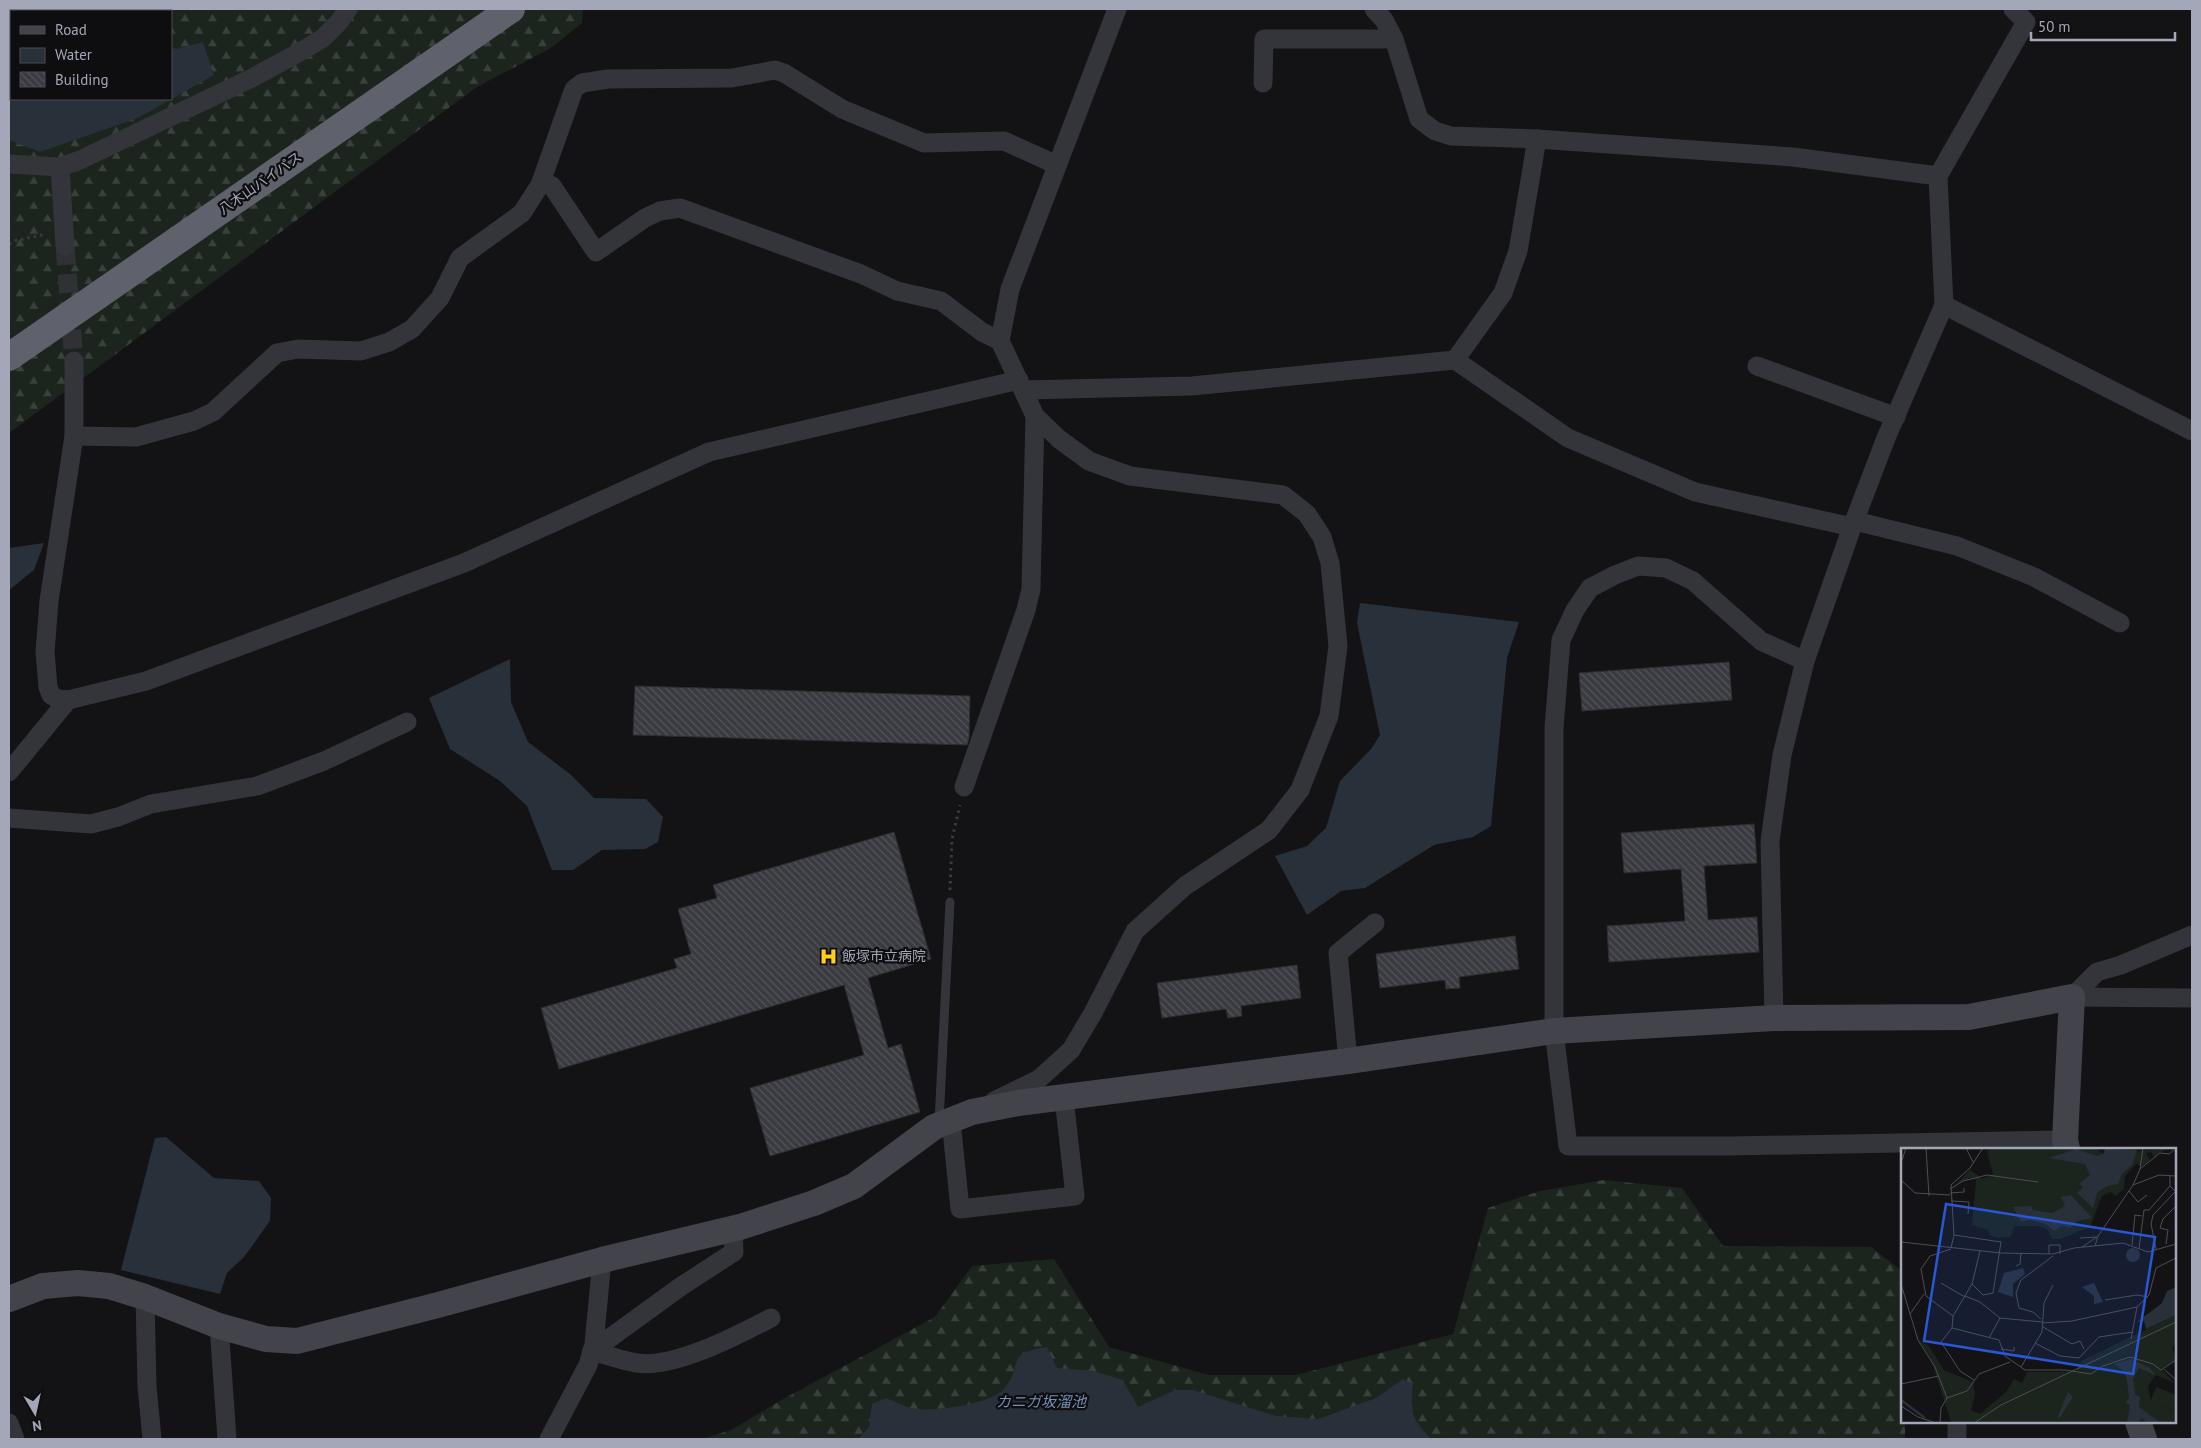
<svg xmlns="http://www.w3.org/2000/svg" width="2201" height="1448" font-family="'PT Sans','Noto Sans JP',sans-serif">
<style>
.forest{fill:url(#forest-firs);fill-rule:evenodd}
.water{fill:#28303a}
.building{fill:url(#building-back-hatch);stroke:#2e2d31}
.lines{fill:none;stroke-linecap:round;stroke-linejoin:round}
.street-tunnel{stroke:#303135;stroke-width:19;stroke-dasharray:19 9;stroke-linecap:butt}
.path{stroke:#3a3b42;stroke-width:3;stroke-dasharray:2.5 4;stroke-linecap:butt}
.lane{stroke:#34343b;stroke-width:9}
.street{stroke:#34343b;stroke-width:19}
.secondary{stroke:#42434b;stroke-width:26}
.highway{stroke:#5f616c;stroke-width:28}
.labels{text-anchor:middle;stroke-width:4.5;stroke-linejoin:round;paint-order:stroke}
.street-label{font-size:14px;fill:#a3a7b7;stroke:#0e0e10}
.poi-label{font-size:14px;fill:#a3a7b7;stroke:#0e0e10;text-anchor:start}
.water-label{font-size:15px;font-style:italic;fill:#7691b6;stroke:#0e0e10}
.inset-river{fill:none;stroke:#28303a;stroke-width:2.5}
.inset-road{fill:none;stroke:#4d4e56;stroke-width:1}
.view{fill:#2a57d5;fill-opacity:0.15;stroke:#2a57d5;stroke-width:2.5}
.inset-edge{fill:none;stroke:#a3a7b7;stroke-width:2.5}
</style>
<defs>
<pattern id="forest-firs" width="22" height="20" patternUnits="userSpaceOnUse" patternTransform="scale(1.25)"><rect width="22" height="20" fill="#1b241d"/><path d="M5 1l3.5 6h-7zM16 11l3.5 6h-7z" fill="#39413c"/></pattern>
<pattern id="building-back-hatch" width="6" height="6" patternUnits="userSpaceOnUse" patternTransform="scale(1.25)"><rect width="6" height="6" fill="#3a3b40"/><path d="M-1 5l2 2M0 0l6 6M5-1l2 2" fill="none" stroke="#535459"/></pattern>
</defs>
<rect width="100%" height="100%" fill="#131315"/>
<g class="forest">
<path d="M9 9H583L582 23 551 48 477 87 9 433ZM11 11H171V99H11Z"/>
<polygon points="1604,1180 1682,1188 1723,1246 1871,1247 1902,1271 1902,1422 1905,1422 1905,1439 702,1439 731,1430 785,1398 935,1317 972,1266 1054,1259 1109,1347 1209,1375 1296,1375 1453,1334 1488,1208 1540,1191"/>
</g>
<g class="water">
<polygon points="9,9 93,9 94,11 11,11 11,99 171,99 171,47 176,49 203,42 214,75 138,118 40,152 9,140"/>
<polygon points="44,543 34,570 9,590 9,548"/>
<polygon points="1360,603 1519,622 1507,658 1491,826 1473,837 1434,845 1365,888 1341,891 1307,915 1275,856 1307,846 1326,828 1340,781 1371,749 1380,735 1357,623"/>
<polygon points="510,659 511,702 528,742 570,774 594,798 646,799 663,817 658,842 645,849 602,850 573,870 552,870 527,806 500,781 450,749 429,698"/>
<polygon points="166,1137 214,1178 259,1181 271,1198 270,1221 244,1257 227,1273 220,1294 121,1270 155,1138"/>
<path d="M1047 1347 1057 1368 1094 1371 1123 1380 1138 1407 1175 1390H1193L1276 1416 1318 1419 1376 1398 1403 1379 1413 1384C1410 1413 1411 1417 1431 1439H858L869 1427 872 1404 886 1398C894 1401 903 1406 911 1408 930 1413 992 1404 1004 1389 1025 1363 1003 1354 1047 1347Z"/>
</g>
<g class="building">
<polygon points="1729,662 1732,700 1582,711 1579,673"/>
<polygon points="635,686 970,696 969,738 967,745 633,735"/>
<polygon points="1754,824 1757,863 1704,866 1708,920 1757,917 1759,952 1609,962 1607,926 1685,921 1681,869 1624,873 1621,833"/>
<polygon points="894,832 931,959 868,978 888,1048 901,1044 920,1112 770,1156 750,1088 864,1055 844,985 559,1069 541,1008 677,968 674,959 691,954 678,909 717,898 713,885"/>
<polygon points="1515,936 1519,969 1459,977 1460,988 1446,989 1445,980 1380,988 1376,954"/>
<polygon points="1297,965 1301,998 1241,1006 1242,1016 1228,1018 1226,1009 1162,1018 1157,983"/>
</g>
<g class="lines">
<polyline class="street-tunnel" points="65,246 74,361"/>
<g class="path">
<polyline points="9,244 14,241 46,234"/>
<polyline points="950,890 952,839 960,805"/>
</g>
<polyline class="lane" points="939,1122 950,902"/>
<g class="street">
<polyline points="1374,9 1384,20 1394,39 1419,119 1435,131 1451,136 1537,139 1793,157 1938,176"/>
<polyline points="1263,83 1264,39 1394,39"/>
<polyline points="9,164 60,167 80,160 252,78 300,52 323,38 339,22 348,9"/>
<polyline points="60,167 65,246"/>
<polyline points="542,181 552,186 596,252 645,218 660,211 680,208 861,274 897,291 941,301 982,332 1000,341"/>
<polyline points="1944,305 2192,431"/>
<polyline points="1455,360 1503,293 1518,251 1537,139"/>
<polyline points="74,361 74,436 49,601 45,652 48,687 51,695 58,699 68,700 146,681 464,563 709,452 1019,380"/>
<polyline points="1757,366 1896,417"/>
<polyline points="1024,390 1192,386 1455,360 1568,438 1695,492 1852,527"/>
<polyline points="74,436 136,437 194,421 213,412 277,353 298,349 361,351 389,342 412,329 440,298 460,258 522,213 540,185 574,89 582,83 608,79 732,78 775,70 784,73 842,109 924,143 1004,141 1057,165"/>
<polyline points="1855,521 1957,546 2034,577 2120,623"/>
<polyline points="1805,661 1761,641 1693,581 1666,568 1638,566 1615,575 1590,588 1575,610 1561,640 1554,728 1554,1031 1568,1146 1730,1146 2065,1140"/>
<polyline points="9,772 68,700"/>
<polyline points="964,787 1026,610 1031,589 1035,416"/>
<polyline points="9,818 91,824 118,817 151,804 257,786 324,761 407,722"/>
<polyline points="2072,997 2097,972 2121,965 2192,935"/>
<polyline points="2072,997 2192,998"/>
<polyline points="1774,1018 1770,841 1782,755 1805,661 1852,527 1886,438 1944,305 1938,176 2026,22 2013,9"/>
<polyline points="1348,1061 1338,953 1375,923"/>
<polyline points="994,1101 1039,1079 1071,1050 1093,1013 1135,931 1185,886 1269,830 1300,790 1329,716 1338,646 1330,563 1322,537 1307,514 1283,495 1130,476 1089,461 1059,439 1035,416 1000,341 1010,289 1117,9"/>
<polyline points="951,1120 960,1209 1075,1196 1064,1098"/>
<polyline points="145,1297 147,1386 152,1439"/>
<polyline points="219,1326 227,1439"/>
<polyline points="592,1351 680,1287 734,1252 733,1228"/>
<path d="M592 1351C607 1355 622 1361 637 1363 674 1369 738 1335 771 1318"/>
<polyline points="9,1423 15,1439"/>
<polyline points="549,1439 588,1365 594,1344 602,1260"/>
<polyline points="1957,1439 1957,1422"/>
</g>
<g class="secondary">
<polyline points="9,1299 43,1286 78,1283 109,1286 145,1297 219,1326 266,1339 297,1341 438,1305 602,1260 740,1227 814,1203 854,1186 934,1127 972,1112 1018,1103 1348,1061 1554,1031 1774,1018 1969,1017 2072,997 2065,1140 2067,1149"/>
<polyline points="2138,1422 2144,1439"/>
</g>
<polyline class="highway" points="9,357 511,9"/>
</g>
<defs>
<symbol id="hospital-bare" viewBox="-9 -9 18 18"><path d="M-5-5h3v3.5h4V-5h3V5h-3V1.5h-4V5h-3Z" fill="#ffce21" stroke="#0e0e10" stroke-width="2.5" paint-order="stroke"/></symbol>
</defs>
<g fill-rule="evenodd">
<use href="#hospital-bare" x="816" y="944" width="25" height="25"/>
</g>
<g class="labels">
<g class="street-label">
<text transform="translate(260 183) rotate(-35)" y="5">八木山バイパス</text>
</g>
<g class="poi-label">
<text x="842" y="961">飯塚市立病院</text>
</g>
<g class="water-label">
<text x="1041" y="1407">カニガ坂溜池</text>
</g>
</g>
<g transform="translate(1901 1148)">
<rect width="275" height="275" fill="#131315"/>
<path d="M92 1H196L202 6 265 1 253 9 250 4 245 5 249 12 241 18 235 16 224 28 223 41 214 48 210 44 201 48 189 79 159 91H151L147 82 138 78H114L109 89 97 90 90 88 87 82 71 77 75 32 68 30 54 37 69 22 81 31 92 26 86 3ZM275 167V196L271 199 275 212 260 221 275 236 255 227 247 238 250 254 275 263V274H50L30 211 18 192 28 198 43 222 72 234 74 247 70 262 79 266 105 244 113 231 121 235 126 224H175L180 213Z" fill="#1b241d"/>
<path d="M181 246H204L205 259 181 255Z" fill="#1b241d"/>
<path d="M255 239 275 247V263L249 254Z" fill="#1b241d"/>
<path d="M175 1 196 8 202 6 204 1 236 2 231 17 221 26 217 36 206 38 196 45 192 60 176 45 182 39 178 36 189 27 184 16 148 10ZM170 47 191 70 176 73 169 80 161 78 153 83 145 76 128 72 120 74 112 59 130 58 132 62 151 65 164 58 160 49ZM225 107a7 7 0 1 1 14 0a7 7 0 1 1-14 0ZM122 120 124 126 112 136V149L97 144 103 125ZM193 135 202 154 193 156V148L181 139ZM275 139V167L245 181 243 173 236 174 261 155 266 143ZM230 211 249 220 254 227 238 220 232 231 234 246 239 249 238 259 260 275 245 274 241 270 237 274H226L229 257 224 255 228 250 226 233 223 223 213 216ZM167 244 172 249 158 271 157 268Z" fill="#28303a"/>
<path class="inset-river" d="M0 252 24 270"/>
<path class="inset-road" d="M25 0 28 48M65 0 72 14M0 15 5 0M239 21 259 5 268 6 273 2M269 28V38L275 44M0 32 14 45 49 47M232 37 258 27 275 28M49 41 62 33 86 27 137 34M228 43 237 54 246 47M49 45 63 44V40M50 53 68 54 67 66M53 87 100 94 92 145 82 147 71 136M179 90 196 89M0 94 100 105 152 106 173 100 222 95 247 104 275 96M265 96 267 82 259 80 262 71 275 58M231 97 234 67 241 68M194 98 197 88 232 37 239 21 242 0M181 99 196 89M50 100 53 87 50 37 69 20 82 0M50 101 29 108 20 121 25 148 52 168M238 101 243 62H248L269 38M255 101 250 76 252 67 274 44M148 106V97H159V106M115 118 119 116 120 105M40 135 64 149M0 136 17 192 34 219 46 250M64 148 79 154 99 170 141 174M204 152 236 147 247 149M9 166 23 146M140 171 132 164 118 160 115 145 120 132 152 108M141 175 171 173 236 159 248 147 255 120 275 110M142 179 171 196 179 193 183 201M51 180 98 192 104 208 124 222H164L190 226 202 218 229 209 252 216 260 222 275 212M88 190 99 170M230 191 236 159M134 195 159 208 178 210 198 189 232 184M100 201 113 203V199M120 219 141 184 143 155 152 137M263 221 275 232M73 232 59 223 40 194 51 180 52 168 71 136 79 103M0 236 38 228M0 258 17 269 35 275M39 275 40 260 46 250 66 243 78 226 109 214M73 275 100 257 275 174"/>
<path class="view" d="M45 56 254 89 232 226 23 193Z"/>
<rect width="275" height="275" class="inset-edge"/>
</g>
<rect width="2201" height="1448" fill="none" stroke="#a3a7b7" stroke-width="20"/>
<rect x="10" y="10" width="162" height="90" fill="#0e0e10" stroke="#4a4b53"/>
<rect x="20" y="26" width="25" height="8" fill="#42434b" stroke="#4a4b53"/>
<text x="55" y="35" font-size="15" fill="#a3a7b7">Road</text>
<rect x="20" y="48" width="25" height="15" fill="#28303a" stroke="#4a4b53"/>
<text x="55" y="60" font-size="15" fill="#a3a7b7">Water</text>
<rect x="20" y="72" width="25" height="15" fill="url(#building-back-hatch)" stroke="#4a4b53"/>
<text x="55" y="85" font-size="15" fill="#a3a7b7">Building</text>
<g transform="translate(35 1413) rotate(171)" stroke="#0e0e10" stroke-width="4" paint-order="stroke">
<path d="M0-4L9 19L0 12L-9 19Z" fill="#a3a7b7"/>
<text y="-8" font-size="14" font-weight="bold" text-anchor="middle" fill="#a3a7b7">N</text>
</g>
<path d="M2031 32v8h144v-8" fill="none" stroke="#a3a7b7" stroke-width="2.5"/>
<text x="2038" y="32" font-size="15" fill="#a3a7b7" stroke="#0e0e10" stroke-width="4" paint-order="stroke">50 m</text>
</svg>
